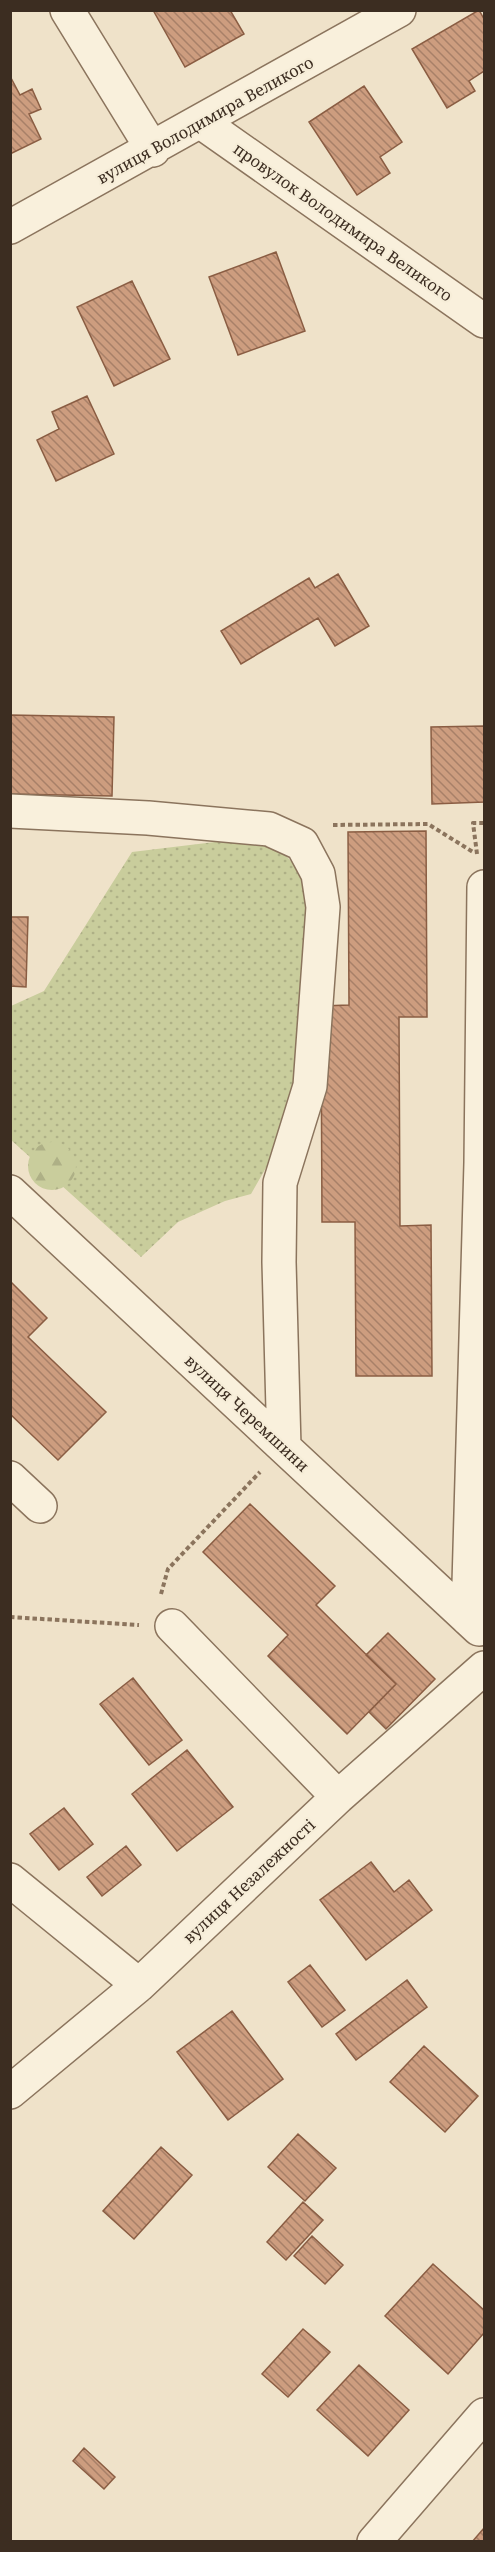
<svg xmlns="http://www.w3.org/2000/svg" width="495" height="2552" font-family="'Noto Serif',serif">
  <defs>
    <pattern id="grass-dots" width="8" height="8" patternUnits="userSpaceOnUse" patternTransform="scale(1.5)"><rect width="8" height="8" fill="#c9cd9c"/><path d="M2 2h.1M6 6h.1" fill="none" stroke="#aeb086" stroke-width="1.8" stroke-linecap="round"/></pattern>
    <pattern id="forest-firs" width="22" height="20" patternUnits="userSpaceOnUse" patternTransform="scale(1.5)"><rect width="22" height="20" fill="#c9cd9c"/><path d="M5 1l3.5 6h-7zM16 11l3.5 6h-7z" fill="#aeb086"/></pattern>
    <pattern id="building-back-hatch" width="6" height="6" patternUnits="userSpaceOnUse" patternTransform="scale(1.5)"><rect width="6" height="6" fill="#cd9d7f"/><path d="M-1 5l2 2M0 0l6 6M5-1l2 2" fill="none" stroke="#a88068"/></pattern>
  </defs>
  <rect width="100%" height="100%" fill="#efe2c9"/>
  <!-- grass -->
  <path fill="url(#grass-dots)" d="M223 841 274 844 300 870 311 939 301 1075 275 1152 251 1194 225 1201 178 1222 141 1257 11 1140V1006L44 991 132 852Z"/>
  <!-- forest -->
  <path fill="url(#forest-firs)" d="M28 1166a24 24 0 1 1 48 0a24 24 0 1 1-48 0Z"/>
  <!-- building -->
  <path fill="url(#building-back-hatch)" stroke="#8a5d43" stroke-width="1.5" d="M153 10H230L244 34 185 67Z
    M479 10 484 19V71L469 81 475 91 447 108 412 49Z
    M10 76 20 95 32 89 41 109 29 114 41 139 10 154Z
    M364 86 402 142 380 157 390 173 357 195 309 122Z
    M276 252 305 331 238 355 209 277Z
    M132 281 170 359 114 386 77 307Z
    M87 396 114 454 56 481 37 440 59 429 52 412Z
    M338 574 369 626 335 646 318 618 241 664 221 631 309 578 315 588Z
    M10 715 114 717 112 796 10 794Z
    M484 726V802L432 804 431 727Z
    M426 831 427 1017H399L400 1226 431 1225 432 1376H356L355 1222H322L321 1006 349 1005 348 832Z
    M10 917H28L26 987 10 986Z
    M10 1281 47 1318 28 1337 106 1412 58 1460 10 1414Z
    M250 1504 335 1586 316 1605 396 1684 347 1734 268 1656 288 1635 203 1552Z
    M388 1633 435 1679 386 1729 369 1712 396 1684 366 1655Z
    M133 1678 182 1740 149 1765 100 1704Z
    M187 1750 233 1807 177 1851 132 1794Z
    M64 1808 93 1844 59 1870 30 1834Z
    M126 1846 141 1865 102 1896 87 1877Z
    M371 1862 394 1892 409 1880 432 1910 366 1960 320 1900Z
    M310 1965 345 2010 322 2027 288 1982Z
    M407 1980 427 2007 356 2060 336 2034Z
    M232 2011 283 2079 228 2120 177 2052Z
    M424 2046 478 2096 445 2132 390 2082Z
    M298 2134 336 2168 305 2201 268 2167Z
    M161 2147 192 2175 134 2239 103 2211Z
    M303 2202 323 2220 286 2260 267 2242Z
    M312 2236 343 2265 325 2284 294 2256Z
    M433 2264 484 2310V2333L448 2374 385 2316Z
    M303 2329 330 2352 288 2397 262 2374Z
    M359 2365 409 2410 368 2456 317 2410Z
    M84 2448 115 2477 104 2489 73 2461Z
    M484 2528V2542H472Z"/>
  <g fill="none" stroke-linecap="round" stroke-linejoin="round">
    <defs>
      <path id="minor" d="M67 10 153 150
        M201 122 484 321
        M10 227 399 10
        M10 811 148 818 269 829 302 844 318 874 323 907 310 1086 280 1183 279 1262 284 1447
        M10 1192 479 1629
        M10 1478 40 1506
        M468 1619 481 1163 484 887
        M172 1626 338 1797
        M10 1880 139 1985
        M10 2092 139 1985 338 1797 484 1668
        M374 2542 484 2415"/>
    </defs>
    <!-- minor casing -->
    <use href="#minor" stroke="#8b745d" stroke-width="36"/>
    <!-- path -->
    <path stroke="#8b745d" stroke-width="4" stroke-dasharray="4.5 3" stroke-linecap="butt" d="M333 825 428 824 473 852
      M477 854 473 823H484
      M161 1594 168 1569 260 1472
      M10 1617 139 1625"/>
    <!-- minor -->
    <use href="#minor" stroke="#f9f0dc" stroke-width="33"/>
  </g>
  <g text-anchor="middle" dominant-baseline="central" stroke-width="4.5" stroke-linejoin="round" paint-order="stroke">
    <!-- street labels -->
    <g font-size="16" fill="#3c2d21" stroke="#f6edd8">
      <text transform="translate(205 120) rotate(-29)">вулиця Володимира Великого</text>
      <text transform="translate(343 222) rotate(35)">провулок Володимира Великого</text>
      <text transform="translate(247 1413) rotate(43)">вулиця Черемшини</text>
      <text transform="translate(249 1881) rotate(-43)">вулиця Незалежності</text>
    </g>
  </g>
  <!-- border -->
  <rect width="495" height="2552" fill="none" stroke="#3c2d21" stroke-width="24"/>
</svg>
